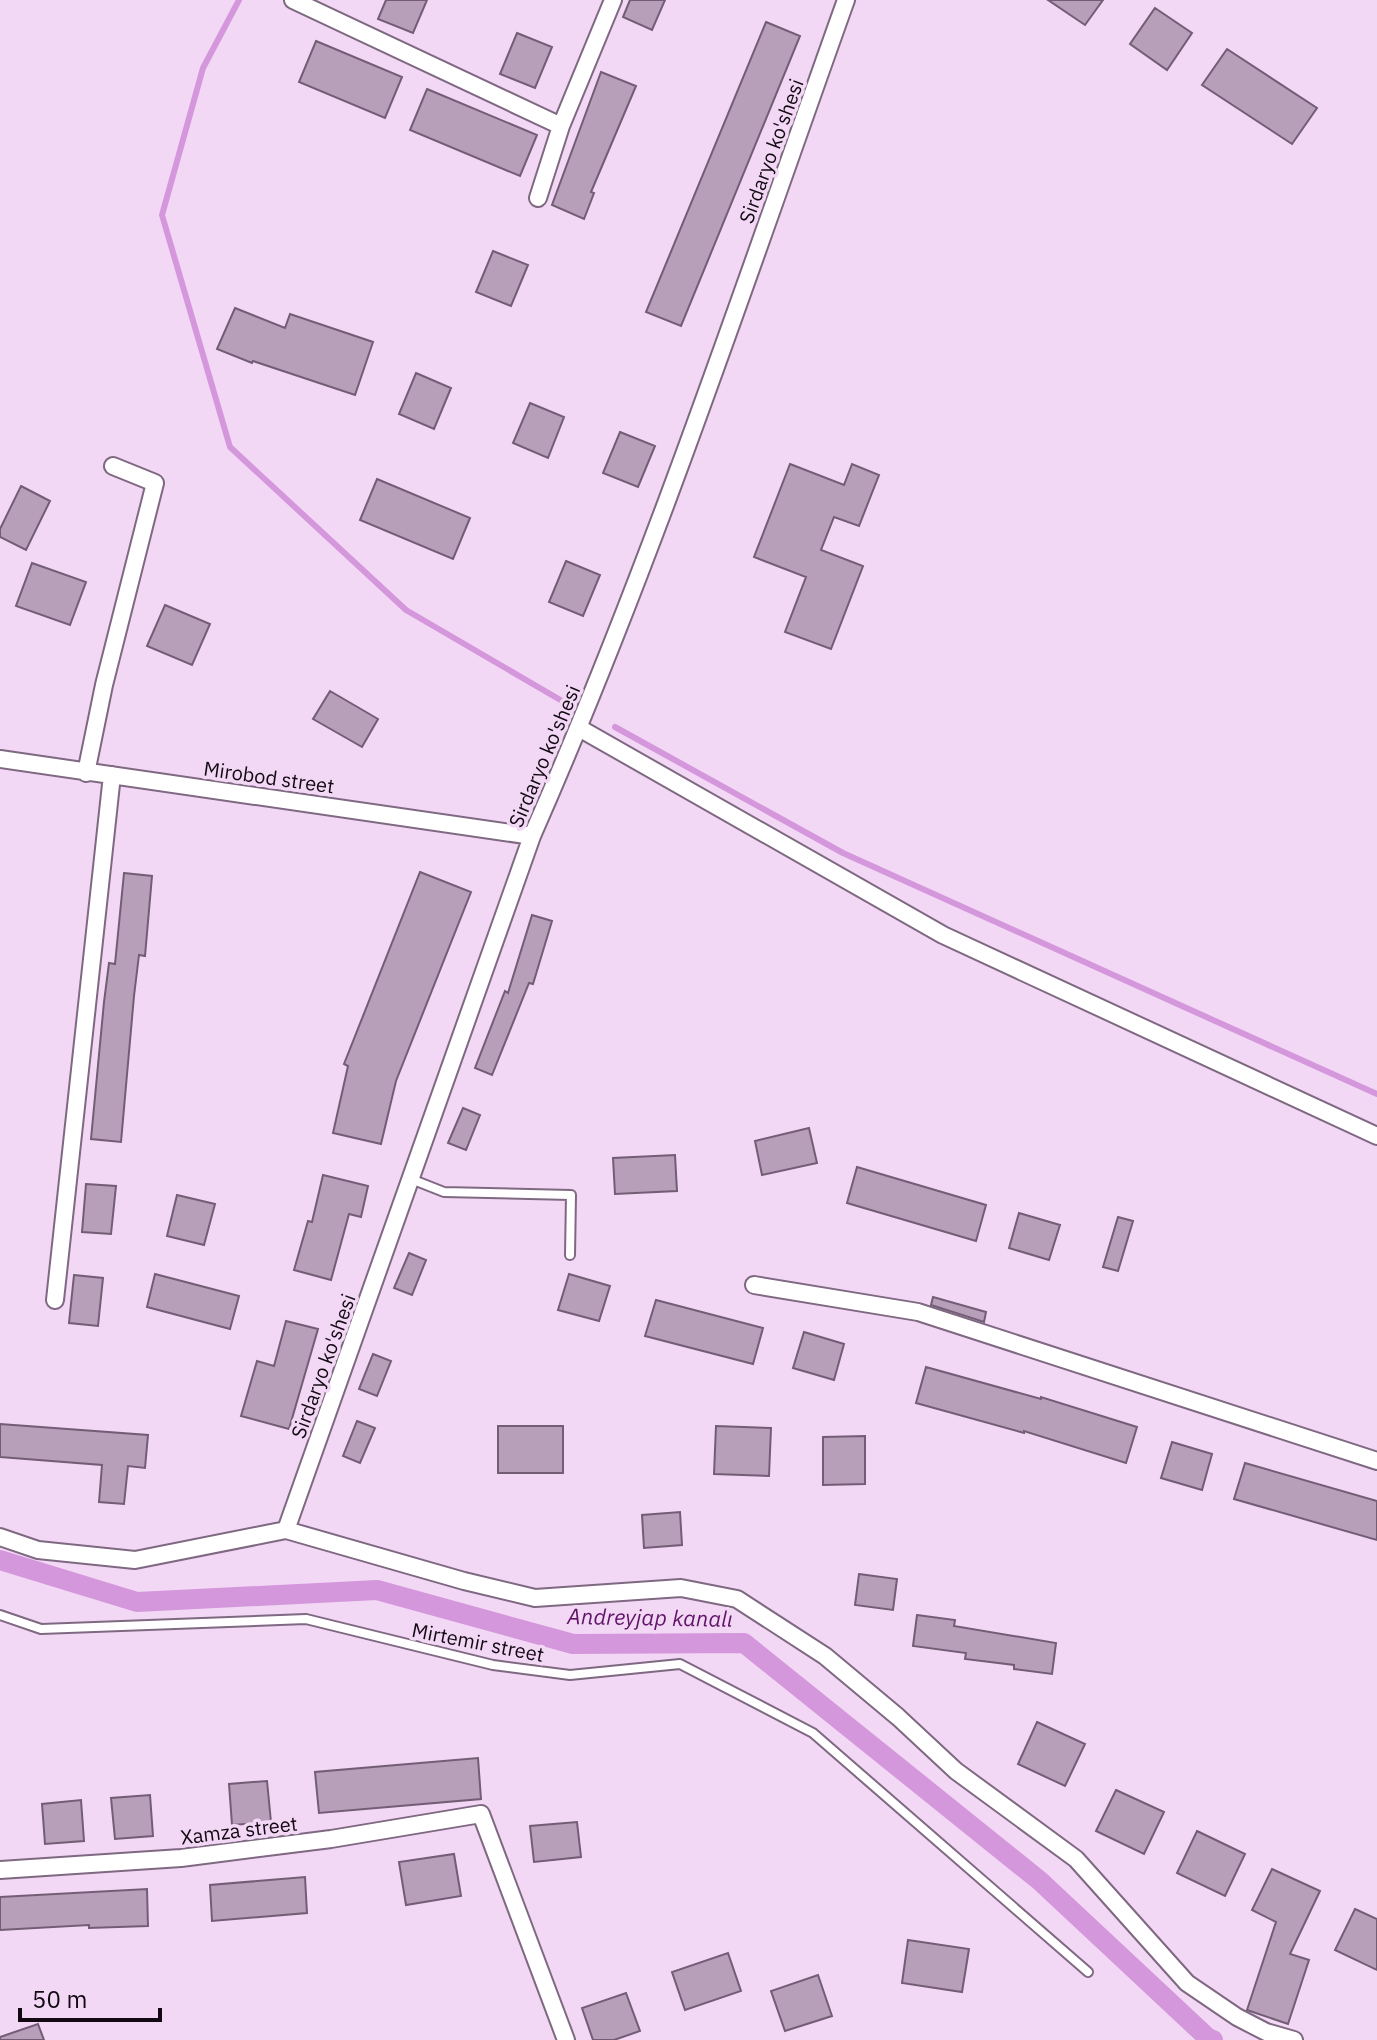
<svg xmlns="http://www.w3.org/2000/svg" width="1377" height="2040" font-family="'IBM Plex Sans',sans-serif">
  <rect width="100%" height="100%" fill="#f2d8f5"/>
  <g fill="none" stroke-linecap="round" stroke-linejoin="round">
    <!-- stream -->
    <path stroke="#d597dc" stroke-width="6" d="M239 0 203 68 162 215 230 447 406 610 569 705
      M615 727 843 853 1377 1094"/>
    <!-- canal -->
    <path stroke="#d597dc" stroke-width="20" d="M0 1560 137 1602 377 1590 573 1644 744 1643 1040 1881 1208 2038 1213 2040"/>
  </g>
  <!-- building -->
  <path fill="#b79eb9" stroke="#735d75" stroke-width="2" d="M386 0H427L413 33 378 19Z
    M630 0H665L652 30 623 17Z
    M1048 0H1103L1085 25Z
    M1155 8 1192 33 1167 70 1130 44Z
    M766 22 800 36 681 326 646 312Z
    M517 33 552 47 535 88 500 74Z
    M316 41 402 77 385 118 299 82Z
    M1227 49 1317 108 1292 144 1202 85Z
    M601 72 636 86 591 192 594 193 584 219 552 205Z
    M427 89 537 135 520 176 410 130Z
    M493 251 528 265 511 306 476 292Z
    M235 308 285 328 290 314 373 342 355 395 253 361 252 363 217 349Z
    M416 373 451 388 434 429 399 414Z
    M530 403 564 417 548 458 513 443Z
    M620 432 655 446 638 487 603 473Z
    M790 464 844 485 852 464 879 475 859 526 834 517 821 550 863 566 831 649 785 632 806 577 754 557Z
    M377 479 470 518 453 559 360 520Z
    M21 486 50 501 26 550 0 537V529Z
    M566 561 600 575 583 616 549 602Z
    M32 563 86 582 70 625 16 606Z
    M165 605 210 624 192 665 147 646Z
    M330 691 378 719 362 747 313 719Z
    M420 872 471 892 396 1081 381 1144 333 1133 348 1066 344 1064Z
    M124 873 152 876 145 956 139 955 134 996 121 1142 91 1139 104 1002 109 963 115 964Z
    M532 915 552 921 533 984 529 983 492 1075 475 1068 505 991 508 993Z
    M463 1108 480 1115 466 1150 448 1143Z
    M809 1128 817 1163 762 1175 755 1141Z
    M675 1155 677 1191 615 1194 613 1158Z
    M857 1167 986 1205 976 1241 847 1203Z
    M323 1175 368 1186 361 1217 349 1214 331 1280 294 1270 308 1221 312 1222Z
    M86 1184 116 1186 111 1234 82 1232Z
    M177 1195 215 1204 204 1245 167 1236Z
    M1019 1213 1060 1225 1049 1260 1009 1248Z
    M1118 1217 1133 1221 1118 1271 1103 1267Z
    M409 1253 426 1260 412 1295 394 1288Z
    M155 1274 239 1296 230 1329 147 1307Z
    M569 1274 610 1286 599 1321 558 1310Z
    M74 1275 103 1278 98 1326 69 1323Z
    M933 1297 986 1312 984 1322 931 1305Z
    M656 1300 763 1328 753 1364 645 1336Z
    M286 1321 318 1329 289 1429 241 1416 257 1361 274 1366Z
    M804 1332 844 1344 834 1380 793 1368Z
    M373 1354 391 1361 377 1396 359 1389Z
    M926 1367 1041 1399V1397L1137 1427 1126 1463 1024 1431V1433L916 1403Z
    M357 1421 375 1428 360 1463 343 1456Z
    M0 1424 148 1435 145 1468 128 1466 124 1504 99 1502 102 1465 0 1457Z
    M498 1426H563V1473H498Z
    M716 1426 771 1428 769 1476 714 1474Z
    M865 1436V1484L823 1485V1437Z
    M1172 1442 1212 1454 1202 1490 1161 1478Z
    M1245 1463 1377 1501V1540L1234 1499Z
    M680 1512 682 1545 644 1548 642 1515Z
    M859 1574 897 1579 893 1610 855 1605Z
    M917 1615 955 1620 954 1626 1056 1643 1052 1674 1014 1669V1665L965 1659 966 1653 913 1646Z
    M1037 1722 1085 1744 1065 1786 1018 1764Z
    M478 1758 481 1799 319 1813 315 1772Z
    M267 1781 271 1822 232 1825 229 1784Z
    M1116 1790 1164 1812 1144 1854 1096 1831Z
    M150 1795 153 1836 115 1839 111 1798Z
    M81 1800 84 1841 45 1844 42 1804Z
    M577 1822 581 1857 534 1862 530 1826Z
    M1197 1831 1245 1854 1225 1896 1177 1873Z
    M454 1854 461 1896 406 1905 399 1862Z
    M1272 1869 1320 1891 1290 1954 1309 1960 1288 2024 1247 2010 1276 1922 1252 1910Z
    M305 1877 307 1913 212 1921 210 1885Z
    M147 1889 148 1926 89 1928V1925L0 1930V1897Z
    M1355 1909 1377 1919V1970L1335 1950Z
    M908 1940 969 1949 962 1992 902 1983Z
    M728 1953 741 1991 685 2010 672 1972Z
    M818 1975 832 2016 785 2031 771 1991Z
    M626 1993 640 2031 614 2040H593L582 2008Z
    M38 2024 44 2040H0V2037Z"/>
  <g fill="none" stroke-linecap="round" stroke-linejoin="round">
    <defs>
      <path id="lane" d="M411 1179 444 1192 571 1195 570 1255
        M0 1615 41 1629 306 1619 493 1665 570 1675 680 1664 813 1733 1088 1972"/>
      <path id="street" d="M293 0 561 126
        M538 198 561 126 613 0
        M579 728 943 935 1377 1136
        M0 759 532 836
        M86 773 104 685 155 483 113 466
        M754 1285 918 1312 1377 1461
        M55 1300 112 775
        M286 1530 532 836C652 563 746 280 846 0
        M0 1537 38 1550 135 1560 286 1530 464 1581 535 1598 681 1588 737 1599 825 1656 898 1717 956 1771 1076 1859 1187 1983 1237 2017 1266 2032 1294 2040
        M0 1870 181 1858 331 1839 481 1814 566 2040"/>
    </defs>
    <!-- lane casing -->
    <use href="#lane" stroke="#7f6881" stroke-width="12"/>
    <!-- street casing -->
    <use href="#street" stroke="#7f6881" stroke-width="20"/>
    <!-- lane -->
    <use href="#lane" stroke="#fff" stroke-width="8"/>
    <!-- street -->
    <use href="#street" stroke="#fff" stroke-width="16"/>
  </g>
  <g text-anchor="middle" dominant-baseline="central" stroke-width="7" stroke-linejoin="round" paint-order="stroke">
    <!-- street labels -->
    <g font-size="20" fill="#120913" stroke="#f2d8f5">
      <text transform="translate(771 151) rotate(-70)">Sirdaryo ko'shesi</text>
      <text transform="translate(544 756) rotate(-67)">Sirdaryo ko'shesi</text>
      <text transform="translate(269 777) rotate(8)">Mirobod street</text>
      <text transform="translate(323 1366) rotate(-70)">Sirdaryo ko'shesi</text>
      <text transform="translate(478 1642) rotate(11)">Mirtemir street</text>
      <text transform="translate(239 1830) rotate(-7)">Xamza street</text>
    </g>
    <!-- water labels -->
    <g font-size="22" font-style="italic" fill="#601468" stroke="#f2d8f5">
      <text transform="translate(650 1617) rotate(1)">Andreyjap kanalı</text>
    </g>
  </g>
  <!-- scale -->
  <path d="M20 2008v12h140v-12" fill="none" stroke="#120913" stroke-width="4"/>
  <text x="32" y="2008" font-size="24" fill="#120913" stroke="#f2d8f5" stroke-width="6" paint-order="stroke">50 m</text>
</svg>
